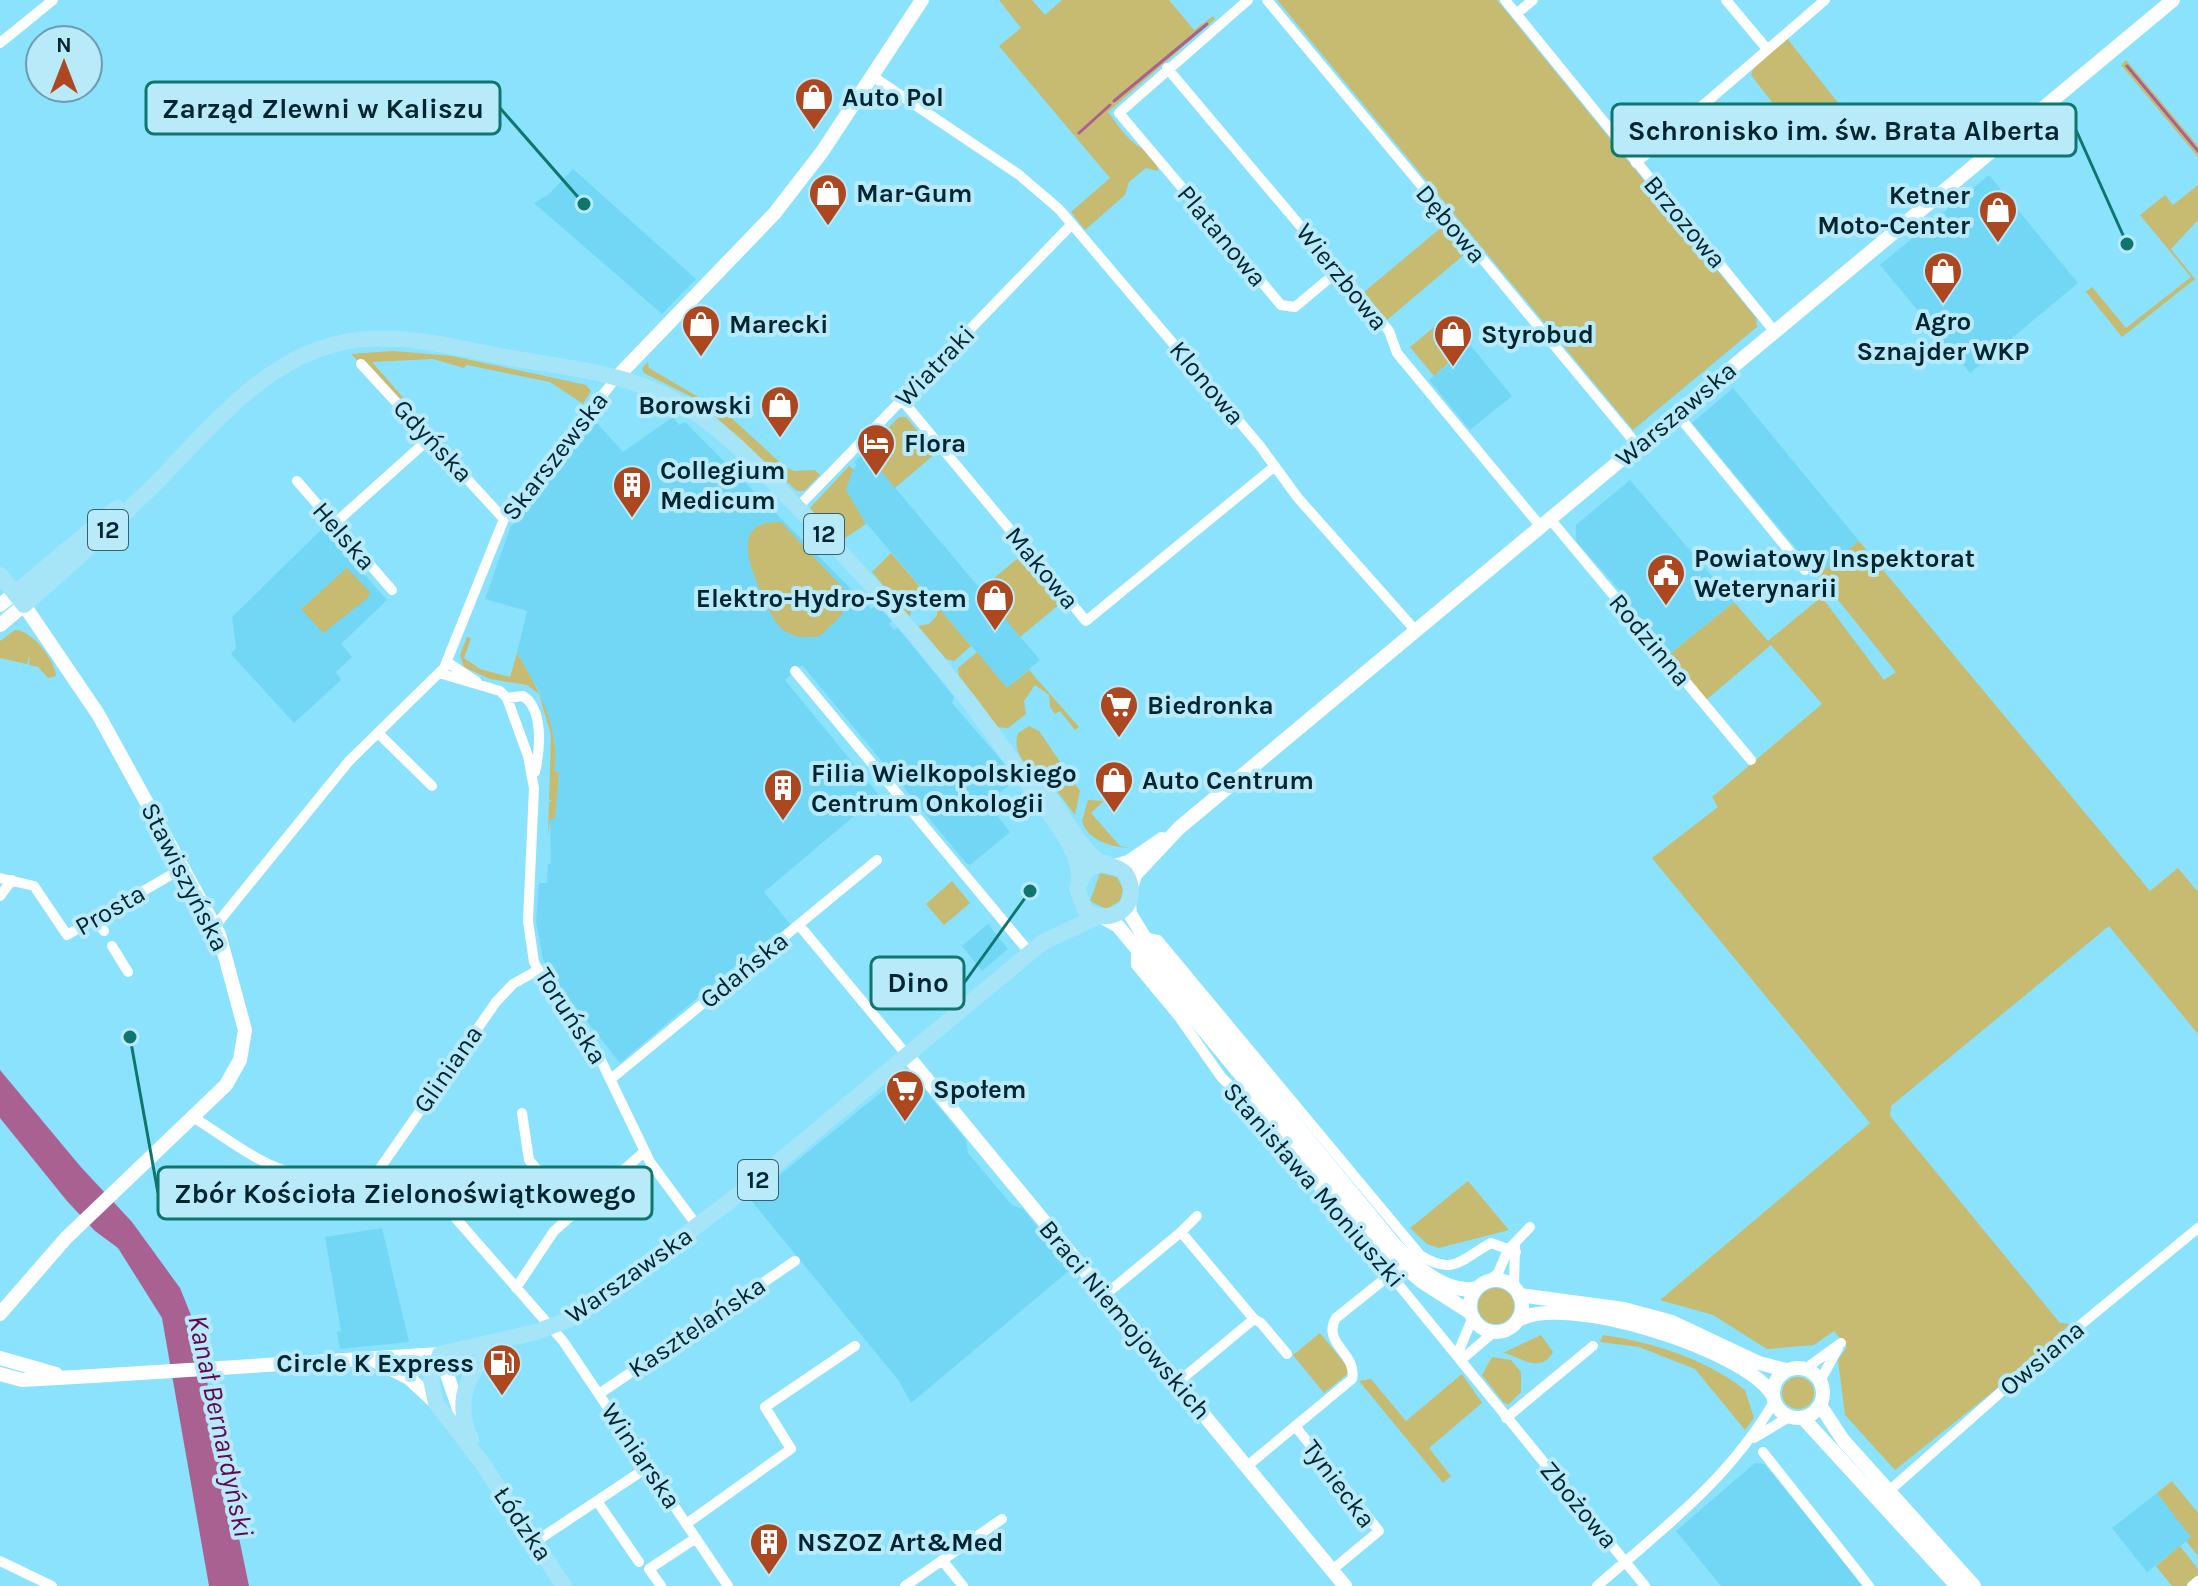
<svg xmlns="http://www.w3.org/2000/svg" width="2198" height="1586" font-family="Karla,sans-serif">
  <rect width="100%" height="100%" fill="#8ae2fd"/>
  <!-- built -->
  <path fill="#72d7f5" d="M573 169 696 279 662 314 534 203 548 195Z
    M1989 175 2078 283 1970 373 1880 265Z
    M1471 346 1512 396 1470 430 1429 380Z
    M1733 388 1859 541 1818 575 1692 423Z
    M673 417 679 425 685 422 871 609 877 605 892 621 889 624 894 630 898 628 954 697 952 703 1008 768 1015 781 987 802 1010 832 970 865 966 863 922 810 917 797 910 795 802 665 785 680 879 795 764 892 791 925 743 965 740 962 620 1063 555 981 543 959 536 921 539 883H547L548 864H551L550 819 555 818 559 772 554 771 555 743 539 691 517 653 527 611 485 599 510 528 596 422 623 452Z
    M865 452 1040 660 1007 688 856 511 846 490 850 472 857 465 854 462Z
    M1630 480 1734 602 1669 655 1628 605 1630 602 1576 541V525Z
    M323 528 387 600 341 644 352 657 336 672 341 680 294 723 231 654 236 648 232 617Z
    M988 924 1008 949 982 971 962 946Z
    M900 1077 915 1078 966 1140 968 1153 1012 1205 1023 1209 1071 1269 911 1403 899 1381 750 1199Z
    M382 1228 409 1342 340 1349 337 1332 341 1331 325 1237Z
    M1755 1463 1764 1464 1865 1586H1721L1676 1531Z
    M2157 1493 2192 1537 2147 1572 2112 1528Z"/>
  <!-- green -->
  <path fill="#c7ba71" d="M999 0H1032L1045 15 1062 0H1169L1194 30 1213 16 1215 19 1108 112C1115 121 1124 135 1134 143 1144 151 1158 154 1158 171L1146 168 1129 182 1125 195 1085 230 1071 212 1110 178 999 46 1021 28Z
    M1277 0H1497L1756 318 1757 327 1633 430Z
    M1786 37 1854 123 1815 158 1751 75 1755 65Z
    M2126 60 2198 146V157L2121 65Z
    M2198 185V220L2171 249 2195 279 2122 337 2086 292 2092 287 2126 328 2191 277 2140 215 2165 195 2173 205Z
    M1443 226 1466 253 1387 320 1364 292Z
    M1450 314 1473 341 1434 376 1410 347Z
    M393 351 452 356 586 385 591 391 583 404 550 382 467 365 464 368 433 359 372 362 428 426 426 428 351 354Z
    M648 362 649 368 727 414 785 467 794 471 815 470 820 475 804 491H797L696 399 644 373 642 368Z
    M899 417H906L936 453 895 488 865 452Z
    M849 466 853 469 846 490 866 524 841 541 818 520 810 508Z
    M781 522 844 589 842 615 820 636C807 638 794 638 783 630 772 621 767 604 761 592 749 564 731 520 781 522Z
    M1859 541 2150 891 2178 868 2198 892V1034L2109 926 1891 1106 1890 1116 2060 1323 2070 1324 2025 1366 1895 1470 1845 1415 1838 1360 1847 1347 1834 1331 1814 1345 1767 1349 1713 1315 1660 1300 1870 1123 1652 858 1718 807 1712 797 1822 704 1771 645 1706 700 1669 655 1734 602 1768 641 1819 599 1807 584H1812L1884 680 1896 672 1818 575Z
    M891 553 933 602 913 600 910 617 872 572Z
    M1022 555 1061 603 1020 637 981 589Z
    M347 568 370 592 368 598 323 633 301 609Z
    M937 606 971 646 954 661 946 659 918 626 929 624 937 615Z
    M15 630C32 630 55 660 56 676L48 678 38 667 29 665 30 655 27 664 0 658V641Z
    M467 637 471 638 464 658 480 669 510 677 517 653C538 688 561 730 554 771L559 772 555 819H550L548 837 549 802 552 800H549L551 735 539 694 527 685 490 679 464 667 460 655Z
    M977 652 1007 688 1029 670 1079 727 1075 730 1060 711 1055 714 1050 707 1049 695 1035 685 1024 701 1026 714 1008 728 997 727 959 676 958 668Z
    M1029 726 1039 731 1080 791 1075 815 1054 787 1051 789C1035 774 1010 757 1018 733Z
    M1088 800 1104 801 1091 813 1120 846 1129 848C1111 847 1086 839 1082 821Z
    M1100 873 1117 877 1123 889 1120 901 1106 909 1090 901Z
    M952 881 970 903 944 925 926 904Z
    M1468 1181 1509 1230 1439 1248 1427 1244 1410 1228Z
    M1478 1306a18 18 0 1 1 36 0a18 18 0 1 1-36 0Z
    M1320 1333 1351 1371 1324 1393 1293 1355Z
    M1541 1335 1553 1352C1539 1376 1519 1355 1503 1353Z
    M1603 1335C1652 1342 1706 1359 1745 1390L1754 1418 1745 1430 1695 1369 1639 1347 1600 1342Z
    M1492 1357 1511 1360 1521 1372V1392L1509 1404 1504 1403 1482 1375Z
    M1462 1374 1482 1403 1429 1448 1451 1476 1443 1483 1359 1381 1371 1379 1406 1421Z
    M1782 1393a16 16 0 1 1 32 0a16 16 0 1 1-32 0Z
    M2172 1481 2198 1513V1556L2186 1541 2191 1537 2157 1493Z
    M2180 1546 2198 1569 2197 1578 2188 1586H2172L2156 1566Z"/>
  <!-- water -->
  <path fill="#a96192" d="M0 1070 80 1166 132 1222 180 1288 205 1350 208 1389 249 1586H209L162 1318 118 1248 95 1231 67 1201 0 1118Z"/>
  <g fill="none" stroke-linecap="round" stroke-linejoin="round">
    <!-- stream -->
    <path stroke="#a96192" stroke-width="3" d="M2127 66 2198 151
      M1114 101 1207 24
      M1079 133 1110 105"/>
    <!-- street -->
    <path stroke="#fff" stroke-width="10" d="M1248 0 1119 113 1281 305 1295 307 1338 271
      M1267 0 1638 446
      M1505 0 1775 332
      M1726 0 1767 49
      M1516 14 1533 0
      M0 43 53 0
      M1167 68 1389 331 1397 353 1541 527
      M872 76 1018 174 1059 209 1260 446 1298 498 1416 631
      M1636 163 1825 0
      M361 364 504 519
      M902 400 1086 621 1275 466
      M1677 414 1805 570
      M297 481 392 590
      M798 507 1072 224
      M1550 519 1751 760
      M333 525 430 438
      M447 662 477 682
      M795 671 1030 953
      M439 673 500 691 507 698 528 756 534 788 528 921 534 962 548 988 597 1052 650 1162 698 1227
      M507 698 523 696C544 709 540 751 535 772
      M378 733 432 786
      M0 878 34 886 67 935 183 868
      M0 896 12 880
      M96 919 104 931
      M799 925 906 1054
      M215 926 349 761 444 668 504 519 617 377
      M1144 937 1158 940 1420 1255C1454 1277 1463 1258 1491 1243L1516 1252
      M112 946 128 972
      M1136 947V965L1179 1017 1222 1078 1255 1109 1645 1586
      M611 1079 877 860
      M522 1113 529 1160 573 1213
      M193 1117C225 1137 259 1165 296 1174 348 1186 399 1173 445 1206L563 1341 728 1586
      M371 1181 496 1002 513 984 538 970
      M1181 1232 1197 1216
      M1489 1281 1498 1273 1508 1250 1530 1227
      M516 1288 554 1231 644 1152
      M1514 1288 1515 1245
      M1105 1295 1181 1232 1254 1319 1177 1383
      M1254 1319 1261 1323 1287 1354
      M1457 1355 1473 1317
      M1461 1360 1494 1332
      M1805 1369 1841 1343
      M1820 1381 1838 1348
      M599 1394 795 1261
      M1506 1418 1593 1346
      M1295 1426 1379 1531 1332 1570
      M1754 1438 1789 1417
      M1763 1452 1869 1586
      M1246 1467 1352 1379C1358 1354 1321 1343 1336 1318L1391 1274
      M1889 1491 2027 1369 2198 1228
      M597 1501 639 1562
      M686 1524 791 1449 765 1407 855 1346
      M535 1542 648 1467
      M942 1560 963 1586
      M0 1561 52 1586
      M661 1586 649 1569 696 1538
      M905 1586 1002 1519
      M1597 1586C1665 1527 1728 1480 1774 1402
      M2192 1586 2198 1581"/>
    <!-- secondary -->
    <path stroke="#fff" stroke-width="14" d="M617 377 774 214 822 152 922 0
      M0 605 15 593
      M0 625 24 605 98 714 219 934 245 1030 240 1060 226 1085 66 1238 0 1314
      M1115 866 1128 862 1162 839
      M1131 888 1135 875 1179 828 2173 0
      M1129 902 1130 914 1151 948 1394 1244C1412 1264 1448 1296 1477 1288
      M1102 917 1118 926 1386 1251 1421 1281 1471 1313
      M906 1054 1345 1586
      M1470 1306a26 26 0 1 1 52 0a26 26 0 1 1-52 0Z
      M1519 1295 1624 1309 1672 1322 1759 1363 1786 1370
      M1517 1321C1561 1291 1748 1350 1773 1396
      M0 1358 56 1374
      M375 1361 409 1378 436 1403
      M1773 1393a25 25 0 1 1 50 0a25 25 0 1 1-50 0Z
      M0 1374 22 1380 93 1376 440 1354 461 1415
      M1820 1405 1843 1440 1974 1586
      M1803 1418 1957 1586"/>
    <!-- primary -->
    <path stroke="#a6e5f7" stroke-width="16" d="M0 575 24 605C69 567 111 527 153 486 205 434 258 365 332 345 391 328 453 348 511 358 566 367 623 373 673 399 724 427 764 473 804 514 891 603 966 690 1035 794 1051 817 1080 849 1079 879
      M15 593 117 508
      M1039 785C1060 807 1074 841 1097 860 1109 869 1126 864 1130 884 1137 912 1105 925 1085 910L1077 888 1088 868 1106 863
      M471 1440C453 1399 468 1372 498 1342
      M564 1586 482 1463 436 1403 431 1379 440 1354 536 1332 570 1319 593 1304 747 1188 1043 942 1097 917"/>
  </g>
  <!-- icons -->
  <defs>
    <symbol id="shop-pin" viewBox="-11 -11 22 30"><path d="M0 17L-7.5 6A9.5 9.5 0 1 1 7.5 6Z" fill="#ad471f" stroke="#b8eafa"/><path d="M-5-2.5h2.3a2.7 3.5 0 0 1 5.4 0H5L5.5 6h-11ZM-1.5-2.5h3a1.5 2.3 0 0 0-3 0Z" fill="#fff"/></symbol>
    <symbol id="hotel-pin" viewBox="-11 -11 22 30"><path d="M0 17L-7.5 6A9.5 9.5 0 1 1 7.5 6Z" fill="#ad471f" stroke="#b8eafa"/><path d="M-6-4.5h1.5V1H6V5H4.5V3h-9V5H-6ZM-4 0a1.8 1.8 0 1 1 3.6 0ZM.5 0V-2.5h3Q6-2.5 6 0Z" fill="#fff"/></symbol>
    <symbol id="building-pin" viewBox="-11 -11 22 30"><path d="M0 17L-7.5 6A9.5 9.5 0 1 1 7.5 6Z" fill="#ad471f" stroke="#b8eafa"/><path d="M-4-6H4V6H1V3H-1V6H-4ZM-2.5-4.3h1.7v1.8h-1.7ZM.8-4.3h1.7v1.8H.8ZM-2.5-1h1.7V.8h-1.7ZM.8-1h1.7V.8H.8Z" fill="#fff"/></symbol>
    <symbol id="civic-pin" viewBox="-11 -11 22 30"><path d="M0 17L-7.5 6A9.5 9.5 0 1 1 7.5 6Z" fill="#ad471f" stroke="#b8eafa"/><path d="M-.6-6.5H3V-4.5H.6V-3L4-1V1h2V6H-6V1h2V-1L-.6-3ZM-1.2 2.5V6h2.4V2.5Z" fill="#fff"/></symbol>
    <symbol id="supermarket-pin" viewBox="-11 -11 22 30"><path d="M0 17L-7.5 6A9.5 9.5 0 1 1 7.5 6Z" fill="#ad471f" stroke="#b8eafa"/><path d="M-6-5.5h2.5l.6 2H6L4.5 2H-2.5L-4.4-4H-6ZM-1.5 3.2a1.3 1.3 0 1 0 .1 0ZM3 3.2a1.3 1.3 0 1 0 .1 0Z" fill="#fff"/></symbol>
    <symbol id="fuel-pin" viewBox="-11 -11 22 30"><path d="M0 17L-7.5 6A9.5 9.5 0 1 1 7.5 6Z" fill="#ad471f" stroke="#b8eafa"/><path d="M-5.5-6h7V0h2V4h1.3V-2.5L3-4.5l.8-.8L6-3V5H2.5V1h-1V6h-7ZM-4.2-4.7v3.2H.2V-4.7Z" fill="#fff"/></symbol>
  </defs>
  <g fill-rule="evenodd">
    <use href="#shop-pin" x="792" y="75" width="44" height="60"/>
    <use href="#shop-pin" x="806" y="171" width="44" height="60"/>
    <use href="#shop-pin" x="1976" y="188" width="44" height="60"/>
    <use href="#shop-pin" x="1921" y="249" width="44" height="60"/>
    <use href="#shop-pin" x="679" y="302" width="44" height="60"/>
    <use href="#shop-pin" x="1431" y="312" width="44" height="60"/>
    <use href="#shop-pin" x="758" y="383" width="44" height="60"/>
    <use href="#hotel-pin" x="854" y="421" width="44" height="60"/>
    <use href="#building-pin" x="610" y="463" width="44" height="60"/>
    <use href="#civic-pin" x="1644" y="551" width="44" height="60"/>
    <use href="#shop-pin" x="973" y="576" width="44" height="60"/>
    <use href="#supermarket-pin" x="1097" y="683" width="44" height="60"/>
    <use href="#shop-pin" x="1092" y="758" width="44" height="60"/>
    <use href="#building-pin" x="761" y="766" width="44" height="60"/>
    <use href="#supermarket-pin" x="883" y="1067" width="44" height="60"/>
    <use href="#fuel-pin" x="480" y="1341" width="44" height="60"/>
    <use href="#building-pin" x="747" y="1520" width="44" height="60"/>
  </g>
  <g text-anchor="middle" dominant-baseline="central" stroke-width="8" stroke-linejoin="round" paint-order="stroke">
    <!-- shield labels -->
    <g fill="#b8eafa" stroke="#37606c" stroke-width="2">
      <rect x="88" y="510" width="40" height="40" rx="6"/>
      <rect x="804" y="514" width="40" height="40" rx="6"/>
      <rect x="738" y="1160" width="40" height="40" rx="6"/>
    </g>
    <g font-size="24" font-weight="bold" fill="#00252f">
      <text x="108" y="530">12</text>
      <text x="824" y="534">12</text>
      <text x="758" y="1180">12</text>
    </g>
    <!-- poi labels -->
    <g font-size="26" font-weight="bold" fill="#00252f" stroke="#b8eafa" text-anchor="start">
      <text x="842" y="97">Auto Pol</text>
      <text x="856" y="193">Mar-Gum</text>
      <text x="1970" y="195" text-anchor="end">Ketner<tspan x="1970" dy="30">Moto-Center</tspan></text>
      <text x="1943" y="321" text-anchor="middle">Agro<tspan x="1943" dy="30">Sznajder WKP</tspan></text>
      <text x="729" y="324">Marecki</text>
      <text x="1481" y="334">Styrobud</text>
      <text x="752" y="405" text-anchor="end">Borowski</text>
      <text x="904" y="443">Flora</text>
      <text x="660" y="470">Collegium<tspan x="660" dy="30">Medicum</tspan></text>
      <text x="1694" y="558">Powiatowy Inspektorat<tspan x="1694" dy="30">Weterynarii</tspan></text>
      <text x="967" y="598" text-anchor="end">Elektro-Hydro-System</text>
      <text x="1147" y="705">Biedronka</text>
      <text x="811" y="773">Filia Wielkopolskiego<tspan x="811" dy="30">Centrum Onkologii</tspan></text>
      <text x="1142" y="780">Auto Centrum</text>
      <text x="933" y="1089">Społem</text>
      <text x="474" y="1363" text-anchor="end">Circle K Express</text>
      <text x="797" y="1542">NSZOZ Art&amp;Med</text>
    </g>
    <!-- street labels -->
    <g font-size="26" fill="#00252f" stroke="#b8eafa">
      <text transform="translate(1685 222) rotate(50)">Brzozowa</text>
      <text transform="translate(1451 224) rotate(50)">Dębowa</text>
      <text transform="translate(1222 236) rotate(50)">Platanowa</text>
      <text transform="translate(1342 277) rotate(51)">Wierzbowa</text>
      <text transform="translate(935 366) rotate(-46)">Wiatraki</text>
      <text transform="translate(1207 383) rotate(50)">Klonowa</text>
      <text transform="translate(1676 414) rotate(-40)">Warszawska</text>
      <text transform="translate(433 441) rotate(47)">Gdyńska</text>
      <text transform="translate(555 456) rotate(-52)">Skarszewska</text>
      <text transform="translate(344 536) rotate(49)">Helska</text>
      <text transform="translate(1042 568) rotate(50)">Makowa</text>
      <text transform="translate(1650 640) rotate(50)">Rodzinna</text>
      <text transform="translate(185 877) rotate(63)">Stawiszyńska</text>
      <text transform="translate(110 910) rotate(-30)">Prosta</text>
      <text transform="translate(744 970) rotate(-39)">Gdańska</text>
      <text transform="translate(571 1016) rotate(57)">Toruńska</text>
      <text transform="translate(448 1069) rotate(-55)">Gliniana</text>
      <text transform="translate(1314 1185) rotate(49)">Stanisława Moniuszki</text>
      <text transform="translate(629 1275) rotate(-35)">Warszawska</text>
      <text transform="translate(1125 1320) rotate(50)">Braci Niemojowskich</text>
      <text transform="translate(697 1327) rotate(-34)">Kasztelańska</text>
      <text transform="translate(2042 1358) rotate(-40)">Owsiana</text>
      <text transform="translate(641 1456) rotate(56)">Winiarska</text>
      <text transform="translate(1339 1484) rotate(53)">Tyniecka</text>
      <text transform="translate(1579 1505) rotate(50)">Zbożowa</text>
      <text transform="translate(523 1524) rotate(56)">Łódzka</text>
    </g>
    <!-- water labels -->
    <g font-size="28" font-style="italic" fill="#64074f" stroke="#b8eafa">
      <text transform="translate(221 1426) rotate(78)">Kanał Bernardyński</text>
    </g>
  </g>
  <!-- callouts -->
  <path fill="none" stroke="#0f766e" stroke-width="3" d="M584 204L500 108M2127 244L2076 130M1030 891L964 983M130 1037L158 1193"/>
  <g fill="#0f766e" stroke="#b8eafa" stroke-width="3">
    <circle cx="584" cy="204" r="8"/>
    <circle cx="2127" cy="244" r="8"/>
    <circle cx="1030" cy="891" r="8"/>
    <circle cx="130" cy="1037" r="8"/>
  </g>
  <g fill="#b8eafa" stroke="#0f766e" stroke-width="3">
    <rect x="146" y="82" width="354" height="52" rx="8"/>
    <rect x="1612" y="104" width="464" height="52" rx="8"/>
    <rect x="871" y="957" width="93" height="52" rx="8"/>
    <rect x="158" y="1167" width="494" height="52" rx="8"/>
  </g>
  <g font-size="28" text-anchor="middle" font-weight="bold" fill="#00252f">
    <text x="323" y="118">Zarząd Zlewni w Kaliszu</text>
    <text x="1844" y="140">Schronisko im. św. Brata Alberta</text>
    <text x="918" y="992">Dino</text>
    <text x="405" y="1203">Zbór Kościoła Zielonoświątkowego</text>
  </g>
  <!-- north arrow -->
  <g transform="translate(64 64)"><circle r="38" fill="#b8eafa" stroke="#6e9ba9" stroke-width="2"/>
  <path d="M0-6L14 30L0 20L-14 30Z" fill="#ad471f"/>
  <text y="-12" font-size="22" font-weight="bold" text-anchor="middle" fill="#00252f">N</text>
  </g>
</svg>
